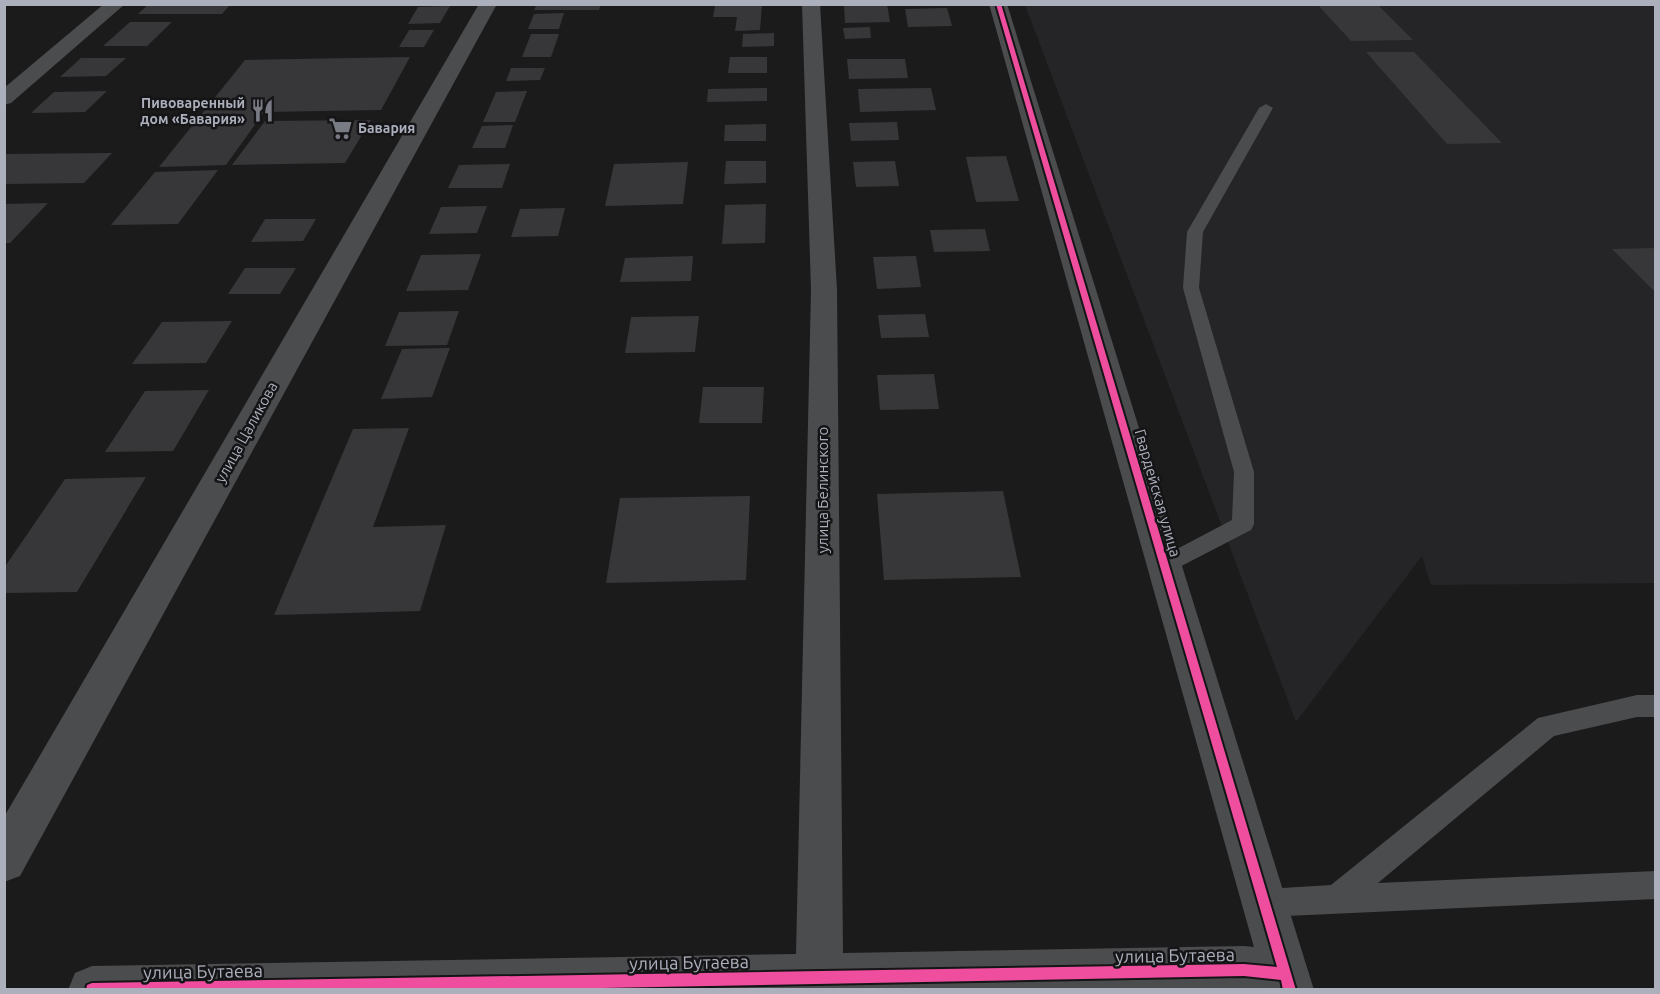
<svg xmlns="http://www.w3.org/2000/svg" width="1660" height="994" font-family="Ubuntu,sans-serif">
  <rect width="100%" height="100%" fill="#1b1b1b"/>
  <!-- built -->
  <path fill="#252527" d="M1025 5H1655V583L1431 585 1422 556 1296 722Z"/>
  <!-- building -->
  <path fill="#373739" d="M149 4H231L222 14H138Z
    M537 4H601L599 10H534Z
    M844 4H887L890 22 845 23Z
    M1317 4H1377L1413 40 1351 41Z
    M762 5 760 30 735 31 737 17H713L715 6Z
    M450 6 440 23 408 24 418 7Z
    M947 8 952 26 908 27 905 9Z
    M564 13 559 29H528L534 14Z
    M130 22H172L147 46H103Z
    M870 27 871 38 845 39 843 28Z
    M409 30H434L424 47H399Z
    M774 33V46L742 47 743 34Z
    M531 34H559L551 57H522Z
    M1366 52H1414L1502 143 1447 144Z
    M410 57 381 110 264 112 226 165 159 167 245 60Z
    M730 57H767V73H728Z
    M81 58H126L106 76 60 77Z
    M847 59H905L908 78 849 79Z
    M511 68H545L540 80 506 81Z
    M767 88V101L707 102 708 89Z
    M931 88 936 110 860 112 858 89Z
    M107 91 85 112 31 113 54 92Z
    M527 91 515 122H483L496 92Z
    M371 120 345 163 232 165 265 121Z
    M897 122 899 140 851 141 849 123Z
    M766 124V141H724L725 125Z
    M513 125 505 148H472L482 126Z
    M112 153 84 183 4 184V154Z
    M1006 156 1019 201 976 202 966 157Z
    M726 161H766V183L724 184Z
    M895 161 899 186 856 187 853 162Z
    M688 162 683 204 605 206 614 164Z
    M510 164 502 188H448L459 165Z
    M218 170 178 224 111 225 155 172Z
    M48 203 10 243H4V204Z
    M766 204 765 243 722 244 725 205Z
    M487 206 477 233 429 234 441 207Z
    M565 208 558 236 511 237 520 209Z
    M265 219H316L303 241 251 242Z
    M985 229 990 251 934 252 930 230Z
    M1656 248V293L1612 249Z
    M481 254 468 290 406 291 421 255Z
    M693 256 691 281 620 282 625 258Z
    M916 256 921 287 877 289 873 257Z
    M245 268H296L280 294H228Z
    M459 311 447 345 385 346 399 312Z
    M925 314 929 337 881 338 878 315Z
    M699 316 695 352 625 353 631 317Z
    M232 321 206 363 132 364 162 322Z
    M450 348 432 397 381 399 402 349Z
    M934 374 939 409 880 410 877 375Z
    M703 387H764L762 423H699Z
    M209 390 173 451 105 452 145 391Z
    M409 428 373 527 446 525 420 611 274 615 353 429Z
    M146 477 77 592 4 593V568L65 479Z
    M1003 491 1021 577 884 580 877 494Z
    M750 496 746 580 606 583 620 498Z"/>
  <g fill="none" stroke-linecap="round" stroke-linejoin="round">
    <!-- service -->
    <path fill="#4b4c4e" fill-rule="evenodd" d="M1266 104 1273 108 1203 232 1199 288 1254 472V524L1251 530 1164 575 1156 572 1153 566 1156 560 1232 520 1234 472 1183 288 1187 232 1259 108Z
      M1637 695H1656V717H1637L1554 736 1378 883 1656 871V899L1264 917 1254 913 1250 903 1254 893 1264 889 1331 885 1538 718Z"/>
    <!-- minor -->
    <path fill="#4b4c4e" fill-rule="evenodd" d="M104 4H125L11 103 4 105V88Z
      M479 4H497L20 876 4 882V817Z
      M802 4H820L837 290 843 953 1244 946 1285 950 1302 957 1309 974 1302 990H68L75 973 92 966 796 954 811 290Z"/>
    <!-- tertiary -->
    <path fill="#4b4c4e" fill-rule="evenodd" d="M989 4H1007L1314 990H1266Z"/>
    <defs>
      <path id="cycleway" d="M996 4H1001L1296 990H1283L1281 980 1244 976 496 990H86L87 985 92 983 1244 964 1277 967Z"/>
    </defs>
    <!-- cycleway casing -->
    <use href="#cycleway" stroke="#151517" stroke-width="4"/>
    <!-- cycleway -->
    <use href="#cycleway" fill="#ef4d9e" fill-rule="evenodd"/>
  </g>
  <!-- icons -->
  <defs>
    <symbol id="restaurant-bare" viewBox="-9 -9 18 18"><path d="M-5-6h1v4h1v-4h1v4h1v-4h1v5L-1.5 .5V6h-2V.5L-5-1ZM5-6V6H3V1.5H1.5Q1.5-4 5-6Z" fill="#797b84" stroke="#151517" stroke-width="2.5" paint-order="stroke"/></symbol>
    <symbol id="supermarket-bare" viewBox="-9 -9 18 18"><path d="M-6-5.5h2.5l.6 2H6L4.5 2H-2.5L-4.4-4H-6ZM-1.5 3.2a1.3 1.3 0 1 0 .1 0ZM3 3.2a1.3 1.3 0 1 0 .1 0Z" fill="#797b84" stroke="#151517" stroke-width="2.5" paint-order="stroke"/></symbol>
  </defs>
  <g fill-rule="evenodd">
    <use href="#restaurant-bare" x="246" y="94" width="33" height="33"/>
    <use href="#supermarket-bare" x="324" y="112" width="33" height="33"/>
  </g>
  <g text-anchor="middle" dominant-baseline="central" stroke-width="5" stroke-linejoin="round" paint-order="stroke">
    <!-- far-poi labels -->
    <g font-size="14" font-weight="bold" fill="#acafbc" stroke="#151517" text-anchor="end">
      <text x="245" y="103">Пивоваренный<tspan x="245" dy="16">дом «Бавария»</tspan></text>
      <text x="358" y="128" text-anchor="start">Бавария</text>
    </g>
    <!-- street labels -->
    <g font-size="15" fill="#acafbc" stroke="#151517">
      <text transform="translate(246 432) rotate(-61)">улица Цаликова</text>
      <text transform="translate(822 490) rotate(-90)">улица Белинского</text>
      <text transform="translate(1158 493) rotate(74)">Гвардейская улица</text>
    </g>
    <!-- near-street labels -->
    <g font-size="18" fill="#acafbc" stroke="#151517">
      <text transform="translate(1175 955) rotate(-1)">улица Бутаева</text>
      <text transform="translate(689 962) rotate(-1)">улица Бутаева</text>
      <text transform="translate(203 971) rotate(-1)">улица Бутаева</text>
    </g>
  </g>
  <!-- border -->
  <rect width="1660" height="994" fill="none" stroke="#acafbc" stroke-width="12"/>
</svg>
